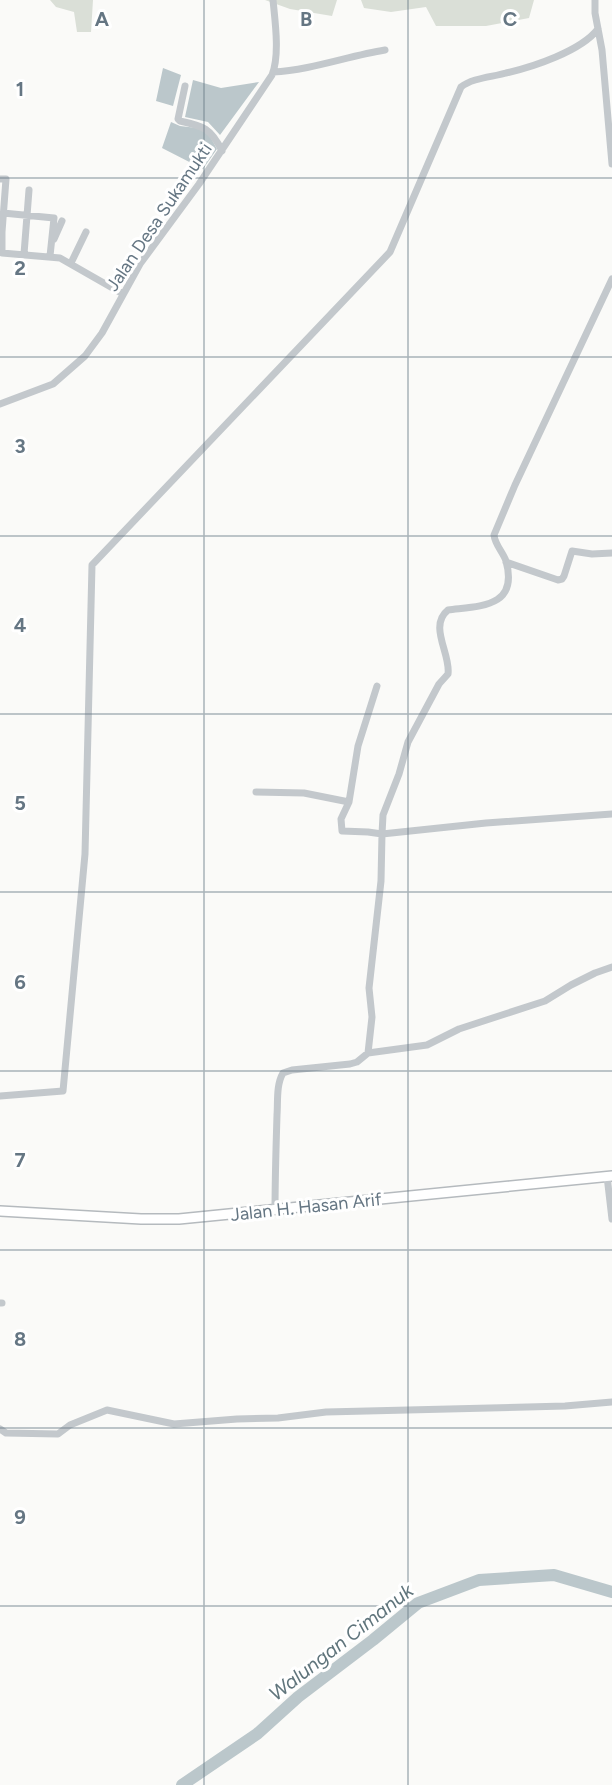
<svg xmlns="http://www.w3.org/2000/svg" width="612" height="1785" font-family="Figtree,sans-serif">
  <rect width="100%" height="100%" fill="#fafaf8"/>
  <!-- green -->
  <path fill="#dadfd7" d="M50 0H93L91 32H77L74 12 56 7Z
    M265 0H337L332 16 290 9Z
    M361 0H534L529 18 486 26H436L426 7 391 12 364 8Z"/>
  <!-- water -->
  <path fill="#bbc7cb" d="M163 68 181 75 173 106 156 101Z
    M193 80 221 88 259 82 220 135 208 122 185 117Z
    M171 122 180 126 206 129 217 149 203 169 162 148Z"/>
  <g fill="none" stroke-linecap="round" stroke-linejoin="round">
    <!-- river -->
    <path stroke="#bbc7cb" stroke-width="12" d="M182 1785 257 1734 298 1697 373 1640 418 1603 479 1580 554 1575 612 1592"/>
    <defs>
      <path id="major" d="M0 1211 141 1219H179L612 1176"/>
    </defs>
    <!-- major casing -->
    <use href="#major" stroke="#b5babe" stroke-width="12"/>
    <!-- minor -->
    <path stroke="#c3c8cc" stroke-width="7" d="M595 0V13L602 50 612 164
      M273 72C311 70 348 56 385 50
      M185 86 178 119 180 121C203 126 211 128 222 151
      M0 179H6L2 232
      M3 213 54 218 50 256
      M0 232H2V253L60 258 123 294
      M54 239 62 221
      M24 254 29 190
      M71 263 86 232
      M0 404 53 384 85 356 102 333 140 264 199 184 272 75C280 55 275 21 273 0
      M506 562 558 580 562 579 564 576 572 551 592 554 612 553
      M256 792 304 793 349 802 341 819 342 831 368 832 382 834 383 815 399 774 408 742 439 684 448 674C451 654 428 626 448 610 479 606 519 608 506 561 503 552 495 545 494 535L515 485 612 279
      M349 802 358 746 377 686
      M368 1053 372 1017 369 988 381 881 382 834 486 823 612 814
      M0 1096 63 1091 85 854 92 565 390 252 461 87C472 78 492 77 506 73 533 67 581 51 598 29
      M607 1176 612 1219
      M275 1211C275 1179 276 1147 277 1115 278 1102 276 1085 283 1073L292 1070 350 1064 357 1062 368 1053 427 1045 459 1029 545 1001 571 985 595 973 612 967
      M0 1303H2
      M0 1429 6 1433 58 1434 70 1425 107 1410 174 1424 237 1419 278 1418 326 1412 565 1406 612 1402"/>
    <!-- major -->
    <use href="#major" stroke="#fff" stroke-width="9"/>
  </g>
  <!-- grid -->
  <path fill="none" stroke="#657683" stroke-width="1.5" stroke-opacity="0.55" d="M204 0V1785M408 0V1785M0 178H612M0 357H612M0 536H612M0 714H612M0 892H612M0 1071H612M0 1250H612M0 1428H612M0 1606H612"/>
  <g text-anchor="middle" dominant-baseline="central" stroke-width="6" stroke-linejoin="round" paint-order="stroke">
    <!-- street labels -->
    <g font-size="18" fill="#657683" stroke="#fff">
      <text transform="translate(159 217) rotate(-56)">Jalan Desa Sukamukti</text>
      <text transform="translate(306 1207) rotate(-6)">Jalan H. Hasan Arif</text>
    </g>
    <!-- water labels -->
    <g font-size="20" font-style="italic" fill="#60757c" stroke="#fff">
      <text transform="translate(341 1642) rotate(-38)">Walungan Cimanuk</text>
    </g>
  </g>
  <g font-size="20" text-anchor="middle" font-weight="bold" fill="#657683" stroke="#fff" stroke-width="6" stroke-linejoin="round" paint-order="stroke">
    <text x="102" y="26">A</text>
    <text x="306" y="26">B</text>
    <text x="510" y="26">C</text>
    <text x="20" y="96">1</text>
    <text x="20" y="275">2</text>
    <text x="20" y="453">3</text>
    <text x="20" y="632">4</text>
    <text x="20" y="810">5</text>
    <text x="20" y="989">6</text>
    <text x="20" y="1167">7</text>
    <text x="20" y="1346">8</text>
    <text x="20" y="1524">9</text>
  </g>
</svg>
